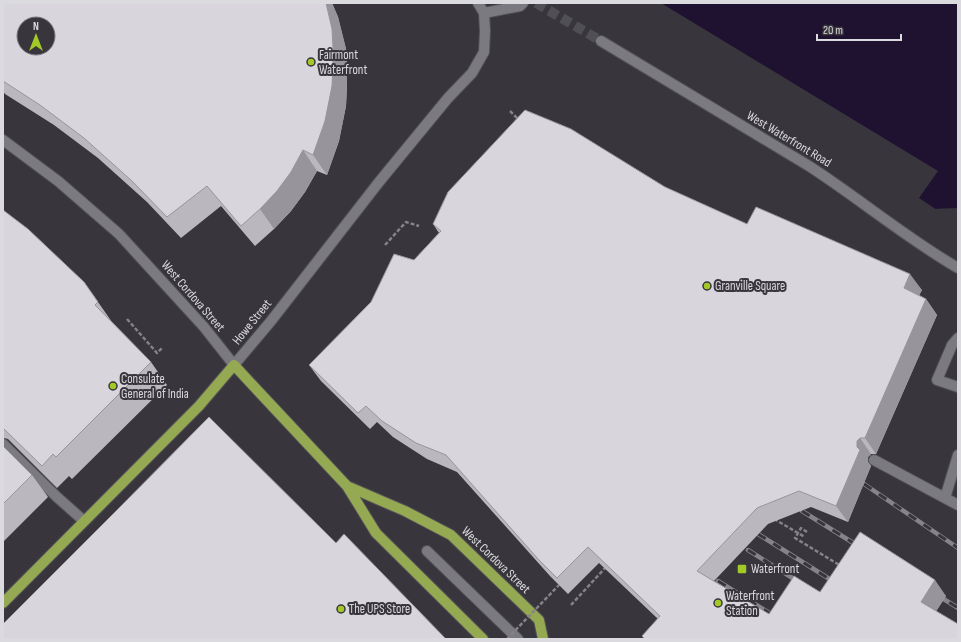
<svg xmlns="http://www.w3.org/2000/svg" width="961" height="642" font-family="'Sofia Sans Condensed',sans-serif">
  <rect width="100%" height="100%" fill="#38363c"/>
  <!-- water -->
  <path fill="#1f1231" d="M661 3H958V224L919 198 938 171Z"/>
  <!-- pier -->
  <path fill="#38363c" d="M958 208V226L931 209Z"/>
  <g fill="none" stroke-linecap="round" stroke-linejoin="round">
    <!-- minor-tunnel -->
    <path stroke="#504f54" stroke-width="10" stroke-dasharray="10 5" stroke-linecap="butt" d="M536 3 601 41"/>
    <defs>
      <path id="minor" d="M484 13 520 6 523 3
        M601 41 809 166C860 199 906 238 958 268
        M3 140 58 181 119 234 204 327 234 365 271 321 379 182 448 98 472 73 484 52 485 31 484 13 478 3
        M958 338 952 345 937 380 958 387
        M3 444 57 497 84 521
        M874 460 958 505
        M945 498 958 455
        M427 551 518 639"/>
      <path id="major" d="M347 486 405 511 451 535 539 620 543 639
        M3 603 199 406 234 365 259 392 347 486 376 533 483 639"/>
    </defs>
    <!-- minor casing -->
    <use href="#minor" stroke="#545257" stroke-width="12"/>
    <!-- major casing -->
    <use href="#major" stroke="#545257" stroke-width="12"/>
    <!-- path -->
    <path stroke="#858388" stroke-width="2.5" stroke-dasharray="4 2" stroke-linecap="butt" d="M510 111 520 121
      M385 245 406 222 419 226
      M127 319 157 353 163 347
      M774 519 805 537
      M807 532 801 528 795 538 841 566
      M571 605 606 567"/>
    <!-- minor -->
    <use href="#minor" stroke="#7c7a81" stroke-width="10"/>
    <!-- major -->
    <use href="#major" stroke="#94a952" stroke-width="10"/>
    <defs>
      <path id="rail" d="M864 484 958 548
        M802 511 863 549
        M758 534 839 585
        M748 550 802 584
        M718 581 779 619
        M934 593 958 608"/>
    </defs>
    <!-- rail casing -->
    <use href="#rail" stroke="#858489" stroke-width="4.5"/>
    <!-- rail -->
    <use href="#rail" stroke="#38363c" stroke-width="3" stroke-dasharray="9" stroke-linecap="butt"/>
    <!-- path-bridge -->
    <path stroke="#858388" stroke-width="2.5" stroke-dasharray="4 2" stroke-linecap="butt" d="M507 639 559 585"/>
  </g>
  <!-- wall -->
  <path fill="#bab7be" d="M3 3H332L338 17 346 49 347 67V85L346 106 339 141 327 175 317 171 305 192 291 211 274 229 255 246 221 206 181 238 147 202 98 158 54 125 5 94 3 91Z
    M665 187 747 224 922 290 919 295 926 299 937 315 876 454H871L868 457V462L871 466 848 522 811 507 768 524 714 581 769 614 820 592 946 596 936 611 958 639H644L642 636 658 619 599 563 568 594 550 576 457 472 427 459 393 437 377 422 370 429 321 381 309 365 414 260 439 233 433 224Z
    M3 210 84 282 112 322 151 362 167 385 72 479 69 476 57 488 8 439 4 438H3Z
    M3 446 32 475 48 497 3 542Z"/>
  <!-- shaded-wall -->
  <path fill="#97959b" d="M326 3H332L338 17 346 49 347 67V85L346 106 339 141 327 175 313 155Z
    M303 150 317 171 305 192 291 211 274 229 260 209Z
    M910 274 922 290 915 304 904 288Z
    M926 299 937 315 876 454 865 438Z
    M860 438 871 454 868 457V462L871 466 848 522 836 506 857 447V441Z
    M935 580 946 596 932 618 921 602Z"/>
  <!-- building -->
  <path fill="#d8d5dd" stroke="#97959b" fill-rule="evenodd" d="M3 3H326L332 29 333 47V65L332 86 325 121 313 155 303 150 291 172 277 191 260 209 241 226 207 186 167 217 133 182 84 138 40 105 3 81ZM24 24H48V48H24Z
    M525 110 571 129 665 187 747 224 756 207 910 274 904 288 926 299 865 438H860L857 441V447L860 450 836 506 799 491 757 508 697 571 769 614 794 576 820 592 860 532 935 580 921 602 958 624V639H645L642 636 660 616 588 547 557 578 539 560 446 455 416 443 382 421 366 406 358 413 309 365 371 302 394 254 414 260 441 231 433 224 448 192Z
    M3 210 28 229 84 282 98 302 95 305 151 362 56 457 53 454 42 466 3 428Z
    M209 417 336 543 344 534 446 639H3V624L115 512Z
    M3 446 32 475 3 504Z"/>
  <!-- markers -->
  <g fill="#a3c927" stroke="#38363c" stroke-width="1.5">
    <circle cx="311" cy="62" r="4"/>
    <circle cx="707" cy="286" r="4"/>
    <circle cx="113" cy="386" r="4"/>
    <rect x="737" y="564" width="10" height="10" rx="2"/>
    <circle cx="718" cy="603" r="4"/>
    <circle cx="341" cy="609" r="4"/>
  </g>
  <g text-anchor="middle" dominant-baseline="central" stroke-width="4" stroke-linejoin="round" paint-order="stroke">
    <!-- poi labels -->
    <g font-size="13" fill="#dbdade" stroke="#38363c" text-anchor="start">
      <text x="319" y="55">Fairmont<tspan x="319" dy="15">Waterfront</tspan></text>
      <text x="715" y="286">Granville Square</text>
      <text x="121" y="379">Consulate<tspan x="121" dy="15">General of India</tspan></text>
      <text x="751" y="569">Waterfront</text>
      <text x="726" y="596">Waterfront<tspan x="726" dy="15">Station</tspan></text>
      <text x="349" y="609">The UPS Store</text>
    </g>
    <!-- street labels -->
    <g font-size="13" fill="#dbdade" stroke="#38363c">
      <text transform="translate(789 139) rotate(31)">West Waterfront Road</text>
      <text transform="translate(193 296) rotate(49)">West Cordova Street</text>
      <text transform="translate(252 322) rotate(-51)">Howe Street</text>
      <text transform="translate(496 560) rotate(44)">West Cordova Street</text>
    </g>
  </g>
  <!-- border -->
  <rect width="961" height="642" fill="none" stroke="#dbdade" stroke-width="8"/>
  <!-- north arrow -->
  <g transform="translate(36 36)"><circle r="19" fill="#38363c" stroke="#79787d"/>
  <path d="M0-3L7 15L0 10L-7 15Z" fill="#a3c927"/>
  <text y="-6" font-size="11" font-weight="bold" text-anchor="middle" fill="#dbdade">N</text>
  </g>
  <!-- scale -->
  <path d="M817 34v6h84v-6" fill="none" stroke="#dbdade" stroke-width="2"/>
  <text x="823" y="34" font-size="12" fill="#dbdade" stroke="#38363c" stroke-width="3" paint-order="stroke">20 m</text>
</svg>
